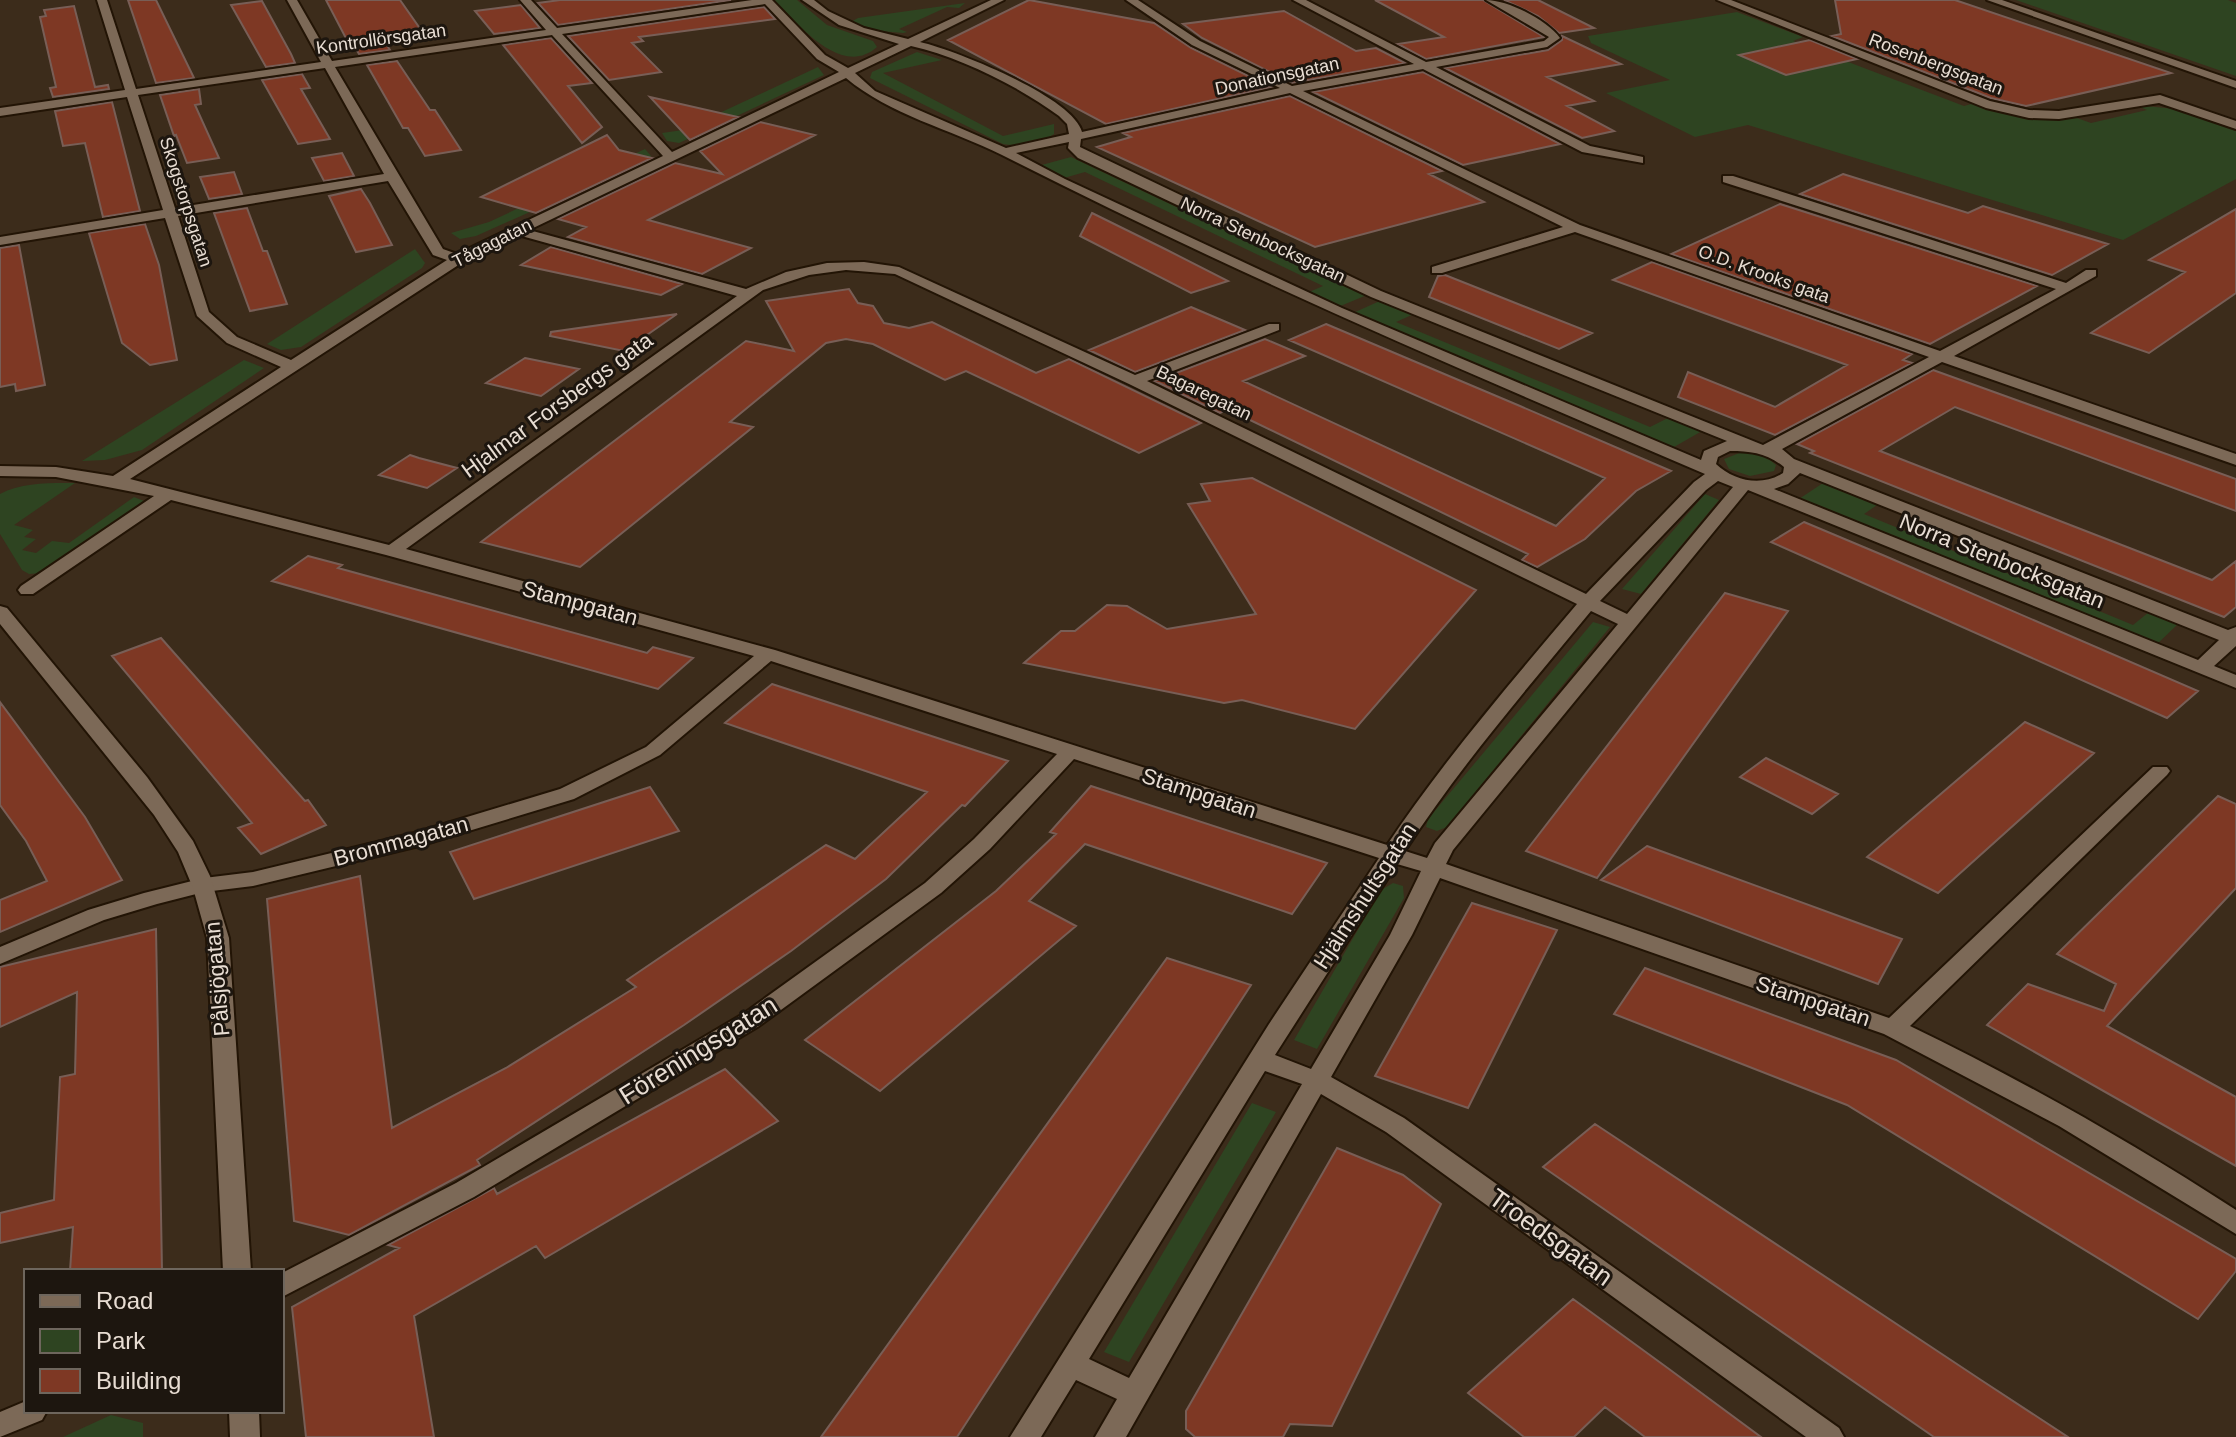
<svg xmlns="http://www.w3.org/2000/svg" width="2236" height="1437" font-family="Arial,sans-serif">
  <rect width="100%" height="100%" fill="#3c2c1b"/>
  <!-- green -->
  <path fill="#2e4421" d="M773 0H797L827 25 873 41 877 47C841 79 798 23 773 0Z
    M2016 0H2228L2236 3V76Z
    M965 3 959 8 947 7 899 29 907 32 903 33 880 31 851 22 858 18Z
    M1737 12 1803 37 1793 41 1964 106 1975 103 2015 114 2074 117 2091 123 2147 110 2135 105 2176 109 2236 131V179L2123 240 1748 125 1695 137 1606 93 1670 80 1591 43 1588 36Z
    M917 52 942 60 883 73 1003 136 1054 124V134C1041 143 1019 147 1003 144L870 78 872 72Z
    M818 67 824 75 679 143 667 141 662 133 683 130Z
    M645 149 651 156 649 159 476 236 460 239 451 233 489 222Z
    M1071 157 1333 281 1367 295 1338 307 1307 293 1323 286 1085 172 1064 178 1038 166Z
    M415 249 425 263 422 268 301 347 281 350 267 344Z
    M1382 300 1414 314 1396 322 1650 427 1668 418 1702 431 1674 447 1353 313Z
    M244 360 264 368 142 450 105 460 82 461Z
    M1742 452 1765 456 1776 465 1774 471 1750 476 1729 469 1724 459Z
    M1826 481 1880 503 1864 514 2133 625 2149 612 2178 624 2155 646 1799 499Z
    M75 483 14 525 33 530 24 537 36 539 22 550 36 553 52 541 69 543 134 497 144 501 42 573 29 574 22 570 0 534V494C22 482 51 483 75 483Z
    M1705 494 1719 500 1641 594 1622 589Z
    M1593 622 1610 627 1447 827 1437 831 1426 827 1428 819Z
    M1393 883 1403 886 1404 898 1317 1049 1294 1040 1381 890Z
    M1252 1103 1276 1112 1129 1362 1104 1352Z
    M111 1415 143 1423V1437H63Z"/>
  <!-- building -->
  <path fill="#7e3824" stroke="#785e56" stroke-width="2" d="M128 0H156L194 78 156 83Z
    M326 0H400L421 30 397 33 401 38 386 44 390 50 359 54 354 46H350Z
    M560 0H731L558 25 538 3Z
    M1029 0 1154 23 1191 48 1271 87 1106 124 948 40Z
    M1375 0H1483L1544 37 1426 59 1398 44 1444 37Z
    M1504 0H1538L1594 28 1559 33 1538 16Z
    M1835 0H1955L2171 73 2026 106 1991 98 1832 36 1841 34Z
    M262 1 291 54 295 63 266 67 231 5Z
    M521 5 540 28 494 34 475 11Z
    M74 6 95 87 108 85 109 89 53 97 50 88 56 87 40 17 46 16 44 10Z
    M764 7 775 19 639 37 643 41 632 43 661 72 609 80 568 36Z
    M1284 11 1356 51 1376 48 1405 63 1292 83 1202 38 1183 24Z
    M1562 36 1621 64 1547 77 1594 101 1567 106 1614 131 1582 138 1445 68 1548 50 1562 40Z
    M551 38 592 83 568 86 602 127 582 143 503 45Z
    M1810 40 1857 59 1786 75 1739 55Z
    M397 61 430 110H435L461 150 425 156 408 128H403L367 65Z
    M1423 72 1560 144 1463 165 1313 92Z
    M302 74 310 88 301 89 330 139 298 144 262 80Z
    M199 89 201 104 195 105 219 158 187 163 176 135 174 136 160 95Z
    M1290 96 1442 171 1429 174 1484 202 1315 247 1097 147 1131 137 1123 133Z
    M650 97 738 117 690 140Z
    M112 102 140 211 103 217 85 143 63 146 55 111Z
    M760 122 815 135 648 220 751 248 702 274 568 237 586 227 558 219 675 163 722 174 700 151Z
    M607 135 619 150 652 158 536 213 481 197Z
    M342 153 354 176 324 181 312 158Z
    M234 172 242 194 209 199 200 177Z
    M1843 174 1968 213 1983 206 2108 244 2052 275 1800 194Z
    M361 189 370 203 392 245 356 252 329 196Z
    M1780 204 2037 286 1930 344 1671 254Z
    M247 208 263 251H267L287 304 250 311 214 213Z
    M2236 209V293L2149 353 2091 333 2185 272 2149 260Z
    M1092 213 1165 249 1228 281 1191 293 1080 236Z
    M145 224 159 265 177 360 150 365 122 343 89 233Z
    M19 245 45 385 16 391 15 384 0 387V248Z
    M551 247 682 284 661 295 521 265Z
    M1652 262 1912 354 1903 360 1912 363 1775 435 1678 397 1688 372 1775 407 1847 365 1613 280Z
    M1445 275 1523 306 1592 333 1559 349 1429 297 1438 276Z
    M849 289 858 303 873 306 884 323 909 328 932 322 1036 373 1069 359 1201 423 1139 453 966 371 945 380 873 344 846 339 826 343 730 422 753 427 580 567 481 542 746 341 794 351 766 301Z
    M1191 307 1245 330 1135 372 1089 350Z
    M677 314 624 351 550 336 551 332Z
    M1326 324 1520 406 1671 471 1636 491 1585 539 1537 567 1522 560 1528 554 1248 419 1227 410 1220 413 1155 381 1265 339 1305 356 1243 381 1556 526 1605 478 1289 340Z
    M525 358 579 369 541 396 486 383Z
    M1933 370 2236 479V511L1955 407 1880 451 2212 580 2236 561V607L2224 617 1810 453 1814 451 1797 444Z
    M410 455 419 458 457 468 427 488 379 475Z
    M1252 478 1476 590 1355 729 1242 700 1224 703 1024 663 1061 631H1075L1107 605 1127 606 1167 629 1256 614 1188 504 1210 501 1201 484Z
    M1804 522 1885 556 2198 691 2167 718 1771 542Z
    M308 556 342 565 338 568 647 653 653 647 693 658 658 689 272 581Z
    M1725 593 1788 611 1597 878 1526 851Z
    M161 638 305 801 308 800 326 825 261 854 238 828 252 823 112 656Z
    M772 684 1008 761 965 806 962 805 886 879 791 951 684 1025 477 1160 480 1165 349 1235 294 1221 267 899 360 876 392 1128 506 1068 636 987 627 980 826 845 855 859 927 792 725 723Z
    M0 702 85 817 122 880 0 932V900L47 881 26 841 0 805Z
    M2025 722 2094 753 1938 893 1867 857Z
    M1766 758 1838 794 1812 814 1740 777Z
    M1091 786 1327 863 1292 914 1085 844 1029 901 1076 926 880 1091 805 1040 996 891 1056 834 1050 832Z
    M650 787 679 831 474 899 450 852Z
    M2218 796 2236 804V888L2107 1026 2236 1097V1166L1987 1025 2028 984 2104 1011 2116 984 2057 954Z
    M1647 846 1858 923 1902 939 1878 984 1601 880Z
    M1472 903 1557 930 1468 1108 1375 1076Z
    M156 929 162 1271H70L73 1227 0 1243V1213L54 1200 60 1077 75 1074 77 992 0 1027V967Z
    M1167 958 1251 985 957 1437H821Z
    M1645 968 1896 1060 2236 1259V1271L2198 1319 1847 1105 1614 1014Z
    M725 1069 778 1121 545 1258 536 1246 414 1316 434 1437H306L292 1307 399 1248 388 1245 494 1188 497 1194Z
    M1595 1124 1981 1380 2068 1437H1934L1543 1167Z
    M1337 1148 1403 1175 1441 1204 1332 1426 1290 1424 1283 1437H1195L1186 1429V1411Z
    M1573 1299 1669 1369 1761 1437H1645L1605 1407 1574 1437H1524L1468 1393Z"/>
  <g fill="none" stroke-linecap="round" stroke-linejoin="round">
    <defs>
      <path id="street" d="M97 0H107L136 89 321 62 287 0H297L332 61 546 30 520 0H531L557 28 752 0H772L825 55 848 68 899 44 839 25 802 0H814L828 11 864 28 908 39 991 0H1004L920 42C955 50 1073 97 1082 132L1280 88 1192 45 1126 0H1138L1200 41 1292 86 1414 64 1293 0H1306L1426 62 1544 41 1549 37 1486 0C1508 0 1547 20 1560 38L1547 47 1436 67 1590 146 1643 157V163L1582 152 1423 69 1303 91 1580 225 1940 351 2056 289 1723 182V176H1733L2066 283 2086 270H2096V276L1954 356 2236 454V465L1942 362 1782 449 1794 459 2228 630 2236 627V646L2214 666 2236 675V688L1748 490 1453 850 1446 864 1889 1018 2153 767H2167L2170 771 2167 775 1910 1026C2022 1080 2131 1142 2236 1210V1234L2059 1126 1884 1034 1440 878 1412 935 1331 1077 1404 1118 1839 1428 1844 1437H1806L1386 1132 1321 1094 1126 1437H1095L1117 1399 1076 1380 1041 1437H1010L1269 1024 1379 858 1074 759 990 849 941 893 759 1026 474 1197 282 1297V1273L456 1183 743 1014 925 883 974 839 1057 754 771 661 660 755 574 799 419 846 253 886 204 892 157 904 104 920 0 964V947L88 910 144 893 204 878 253 872 414 833 560 789 646 747 754 656 386 555 171 500 33 594H21L18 590 21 586 154 496 56 477 0 476V466L56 467 113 476 281 367 227 343 197 316 165 218 0 245V237L163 210 127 97 0 116V108L125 90ZM765 4 817 59 839 72 672 152 562 34ZM552 35 663 156 457 254 443 249 335 67ZM911 46C960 57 1018 86 1059 116L1067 124 1069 134 1006 148 875 91 855 73ZM325 68 384 174 175 208 138 95ZM846 78C890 115 950 129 1002 155 1232 272 1468 373 1705 474L1694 482 1586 594 1147 381 1279 330V324H1269L1135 375 899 267 864 262 827 263 786 272 746 289 529 230ZM1290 93 1563 227 1432 267V273H1442L1575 232 1929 357 1763 445 1381 291 1080 147 1081 139ZM1069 142 1068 148 1078 158 1371 297 1727 441 1704 451 1701 460 1342 308 1065 179 1016 153ZM388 181 433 255 447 260 291 360 237 337 209 312 178 216ZM518 235 737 296 389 545 130 479 463 262ZM846 270 895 274 1129 384 1577 604C1511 682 1444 760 1387 845L775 650 406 549 763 290 809 275ZM1730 451C1751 451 1767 453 1784 467L1783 473C1762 487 1734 481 1716 464L1718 457ZM1800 473 2219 640 2198 660 1774 489 1788 484ZM1718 481 1733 487 1627 614 1600 601 1706 490ZM1591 611 1618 624 1435 843 1427 858 1405 851C1460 766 1527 689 1591 611ZM1397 864 1421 871 1390 935 1311 1069 1275 1055ZM1265 1071 1302 1084 1129 1378 1089 1359Z
        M1717 0H1731L1990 101 2029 110 2059 111 2160 95 2236 121V129L2159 103 2059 119 2029 118 1986 108Z
        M26 1401V1411H47L42 1420 0 1437V1412Z"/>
      <path id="secondary" d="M1987 0H2002L2236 81V88Z
        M0 606 7 608 147 777 193 841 210 876 229 938 251 1271H223L207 938 193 888 178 852 154 815 0 624Z
        M229 1411H259L260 1437H230Z"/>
    </defs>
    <!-- street casing -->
    <use href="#street" stroke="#221405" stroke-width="4"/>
    <!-- secondary casing -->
    <use href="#secondary" stroke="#221405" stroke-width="4"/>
    <!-- street -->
    <use href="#street" fill="#7c6957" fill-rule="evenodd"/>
    <!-- secondary -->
    <use href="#secondary" fill="#7c6957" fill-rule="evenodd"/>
  </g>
  <g text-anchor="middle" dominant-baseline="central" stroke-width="6" stroke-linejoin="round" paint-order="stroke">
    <!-- far-street labels -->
    <g font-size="18" fill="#e8ddd3" stroke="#1d160f">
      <text transform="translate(381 39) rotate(-8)">Kontrollörsgatan</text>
      <text transform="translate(1936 64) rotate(21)">Rosenbergsgatan</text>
      <text transform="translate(1277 76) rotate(-12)">Donationsgatan</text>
      <text transform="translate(186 202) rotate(72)">Skogstorpsgatan</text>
      <text transform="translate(1263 240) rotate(25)">Norra Stenbocksgatan</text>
      <text transform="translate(492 243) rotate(-27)">Tågagatan</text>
      <text transform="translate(1764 274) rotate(20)">O.D. Krooks gata</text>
      <text transform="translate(1204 393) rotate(26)">Bagaregatan</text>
    </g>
    <!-- street labels -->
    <g font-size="22" fill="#e8ddd3" stroke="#1d160f">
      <text transform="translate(557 405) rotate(-36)">Hjalmar Forsbergs gata</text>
      <text transform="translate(2002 561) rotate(22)">Norra Stenbocksgatan</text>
      <text transform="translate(580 603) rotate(15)">Stampgatan</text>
      <text transform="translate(1199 793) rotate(18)">Stampgatan</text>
      <text transform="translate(401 841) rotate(-15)">Brommagatan</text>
      <text transform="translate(1365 896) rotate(-57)">Hjälmshultsgatan</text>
      <text transform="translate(217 979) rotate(-95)">Pålsjögatan</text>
      <text transform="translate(1813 1001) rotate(18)">Stampgatan</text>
    </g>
    <!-- near-street labels -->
    <g font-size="26" fill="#e8ddd3" stroke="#1d160f">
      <text transform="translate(698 1050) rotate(-32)">Föreningsgatan</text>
      <text transform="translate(1551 1237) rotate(36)">Troedsgatan</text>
    </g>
  </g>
  <!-- legend -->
  <rect x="24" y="1269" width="260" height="144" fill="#1d160f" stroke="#6e665d" stroke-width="2"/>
  <rect x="40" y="1295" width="40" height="12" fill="#7c6957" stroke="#6e665d" stroke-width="2"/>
  <text x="96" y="1309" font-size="24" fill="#e8ddd3">Road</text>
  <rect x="40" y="1329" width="40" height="24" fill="#2e4421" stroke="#6e665d" stroke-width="2"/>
  <text x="96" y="1349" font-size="24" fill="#e8ddd3">Park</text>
  <rect x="40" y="1369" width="40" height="24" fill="#7e3824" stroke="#6e665d" stroke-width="2"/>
  <text x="96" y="1389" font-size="24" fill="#e8ddd3">Building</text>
</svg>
